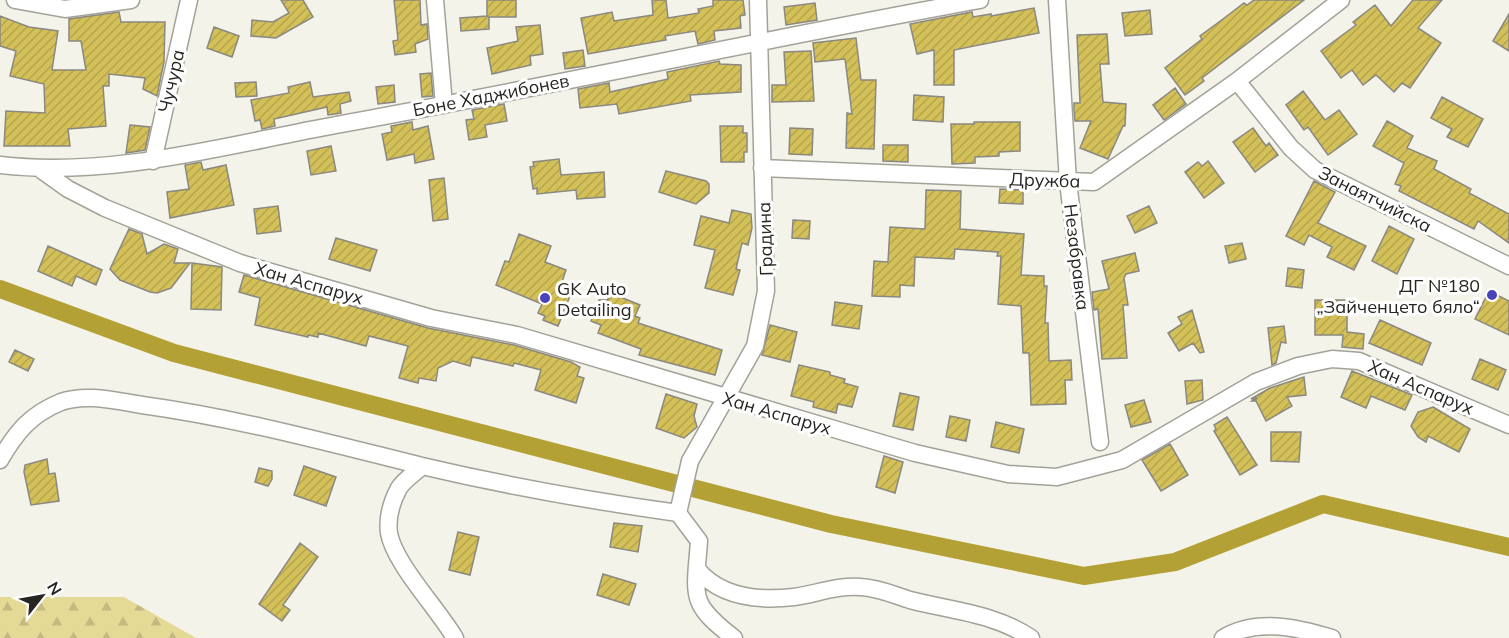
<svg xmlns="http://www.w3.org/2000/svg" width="1509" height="638" font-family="Mulish,sans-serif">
  <defs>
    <pattern id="forest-firs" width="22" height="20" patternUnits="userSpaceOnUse" patternTransform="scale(1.5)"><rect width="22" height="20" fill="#e5d996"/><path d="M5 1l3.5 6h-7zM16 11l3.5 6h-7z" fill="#c4ba81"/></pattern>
    <pattern id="building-hatch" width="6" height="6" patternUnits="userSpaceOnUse" patternTransform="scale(1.5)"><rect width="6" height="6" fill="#d3c059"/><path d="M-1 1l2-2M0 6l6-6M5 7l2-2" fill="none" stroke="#b5a54d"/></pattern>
  </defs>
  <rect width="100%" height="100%" fill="#f4f3ea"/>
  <!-- forest -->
  <path fill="url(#forest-firs)" d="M0 597H124L196 638H0Z"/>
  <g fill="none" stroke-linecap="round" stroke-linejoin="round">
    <!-- canal -->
    <path stroke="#b3a136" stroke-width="18" d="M0 289 174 353 831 524 1084 576 1175 562 1323 504 1509 547"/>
  </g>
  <!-- building -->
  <path fill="url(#building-hatch)" stroke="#8a8880" stroke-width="1.5" d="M281 0H303L313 17 276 38 251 36 252 20 273 22 289 13Z
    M394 0H420L421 25 427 24 428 39 415 44 416 52 395 55 393 41 398 40Z
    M487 0H516V17H489V29L461 31 460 18 487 16Z
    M652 0H666L668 18 699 13 698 9 713 6V0H743L745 15 740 16 741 28 714 31 715 40 698 44 695 31 665 36 666 40 588 54 581 18 612 12 614 21 653 15Z
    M1254 0H1304L1202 78 1204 81 1185 95 1165 68 1202 39 1200 36 1223 19 1244 3 1247 5Z
    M1413 0H1442L1418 28 1441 43 1410 88 1402 83 1394 92 1376 75 1363 85 1352 70 1341 78 1321 51 1356 25 1353 22 1375 5 1391 26Z
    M815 3 817 20 786 25 784 7Z
    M1034 8 1039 33 954 50V85H934V50L917 54 910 24 972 12 973 17 991 14V16Z
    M1150 10 1152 34 1125 36 1122 13Z
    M119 12 121 22H165L164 62 157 96 143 89 145 78 109 74V86H103L106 126 68 129 70 146H4L6 111 45 113 44 84 10 76 16 51 0 46V16L29 27 58 31 52 70H86L81 41H69V19Z
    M1509 14V51L1493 41Z
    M540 25 543 54 530 56 531 65 492 74 487 48 518 41 516 27Z
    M214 27 239 36 232 57 207 48Z
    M1107 34 1109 64H1100L1103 102 1126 104 1125 126H1123L1108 159 1080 148 1091 121H1075L1074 111V103H1080L1077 35Z
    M856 38 861 80H876L874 149 846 148 847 113 852 114 845 59 815 62 813 43Z
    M583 50 585 66 565 69 563 53Z
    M811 51 814 101 772 102V85H786L784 52Z
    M719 61 720 64 741 65V92L690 95 691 101 619 114 617 104 580 108 578 89 609 83 610 92 668 79 667 72Z
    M431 73 433 96 422 97 420 74Z
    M256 82 257 96 236 97 235 83Z
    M310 82 313 97 349 92 351 101 340 104 341 113 328 115 327 107 274 119 275 126 262 129 260 120 255 121 251 100 289 93 288 87Z
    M394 85 395 102 378 104 376 87Z
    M1175 88 1186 104 1164 120 1153 105Z
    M1303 91 1325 120 1339 110 1357 134 1328 155 1308 127 1304 130 1286 105Z
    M914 95 944 97 943 122 913 120Z
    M1442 97 1483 119 1468 147 1447 137 1452 129 1431 118Z
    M504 104 507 121 485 125 487 137 469 140 466 120 474 119 472 110Z
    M1387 121 1413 136 1407 148 1437 161 1434 169 1471 189 1469 193 1509 214V243L1478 221 1474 229 1399 191 1401 186 1395 184 1404 163 1373 146Z
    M412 122 413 130 428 126 434 159 415 163 414 154 387 160 382 134 392 132 391 126Z
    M974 122H1020V151L999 152V156L975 157V163L952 164 951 124H974Z
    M130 125 150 127 145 150 126 153Z
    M720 126H743V133H747V152H744V162H721Z
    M790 128 813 129 812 155 789 154Z
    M1253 128 1266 146 1269 143 1278 155 1255 172 1233 142Z
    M883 145H908V162L883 161Z
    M331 146 336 171 311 175 307 151Z
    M559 159 561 175 604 172 605 197 577 199 576 190 537 194V188L533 189 530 167 534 166 533 162Z
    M1208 161 1224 183 1204 198 1185 172 1198 162 1202 166Z
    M201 162 203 170 226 165 234 205 170 218 167 192 189 189 185 165Z
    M666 171 706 181 709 184V193L696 204 659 192Z
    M444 178 448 219 433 221 429 180Z
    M1314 181 1335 192 1318 223 1366 246 1354 270 1327 257 1332 247 1309 235 1304 245 1286 236Z
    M1000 189 1023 190V204L999 203Z
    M926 190 961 191 960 229 1024 234 1021 275 1044 276V286H1047L1045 323H1048L1049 361 1071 360 1072 380H1065L1066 404 1031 405 1029 353H1023L1021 306 998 304 1001 256H997L998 252 955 249 954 259 915 257 914 286 900 285V297L872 296 874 261 888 262 890 227 925 229Z
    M278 206 281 231 257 234 254 209Z
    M1149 206 1157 223 1135 233 1127 216Z
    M732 210 751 214 752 228 748 245 742 243 736 269 740 270 733 295 705 288 715 250 694 245 701 216 729 223Z
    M793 220 810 221 809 239 792 238Z
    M1389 226 1414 239 1397 274 1372 261Z
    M129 229 142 234 147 254 164 244 178 249 174 263H190L171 288 157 293 150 292 120 280 110 269Z
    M519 234 551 246 545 262 566 270 562 282 574 286 558 326 543 320 545 316 538 313 542 304 496 285 505 261 509 262Z
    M336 238 377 250 370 271 329 259Z
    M1242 243 1246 259 1229 263 1225 246Z
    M48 246 102 270 96 285 76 276 72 286 38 271Z
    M1135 253 1139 271 1126 274 1124 278 1128 305H1123L1127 358 1102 359 1098 309 1094 310 1092 292 1109 289 1102 261Z
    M192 263 222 267 221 310 191 309Z
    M1288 268 1304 270 1302 288 1286 286Z
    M244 275 428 328 514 345 571 362 580 367 577 376 584 378 576 403 535 390 541 370 514 363 513 366 472 357 470 366 453 361 438 368 436 381 419 378 418 383 399 378 408 346 369 336 366 346 318 333V337L308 335V337L255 325 260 298 239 292Z
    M1489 291 1509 301V335L1475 319Z
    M613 294 640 305 635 316 640 318 638 323 722 350 715 375 639 355 641 349 598 333 601 325 591 321 599 300H607Z
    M1315 300H1347V332L1364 334 1363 349 1342 347 1343 335H1315Z
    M835 302 862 306 859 329 832 325Z
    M1192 310 1204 352 1200 353 1193 343 1179 351 1168 333 1182 324 1178 317Z
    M1380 320 1431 343 1422 365 1369 343Z
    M770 325 797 332 790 362 762 355Z
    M1284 326 1286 343 1281 342 1276 363 1272 365 1268 328Z
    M15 350 34 359 28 371 9 362Z
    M1480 359 1506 370 1498 390 1472 379Z
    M799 365 830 372V375L845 379 844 383 858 387 852 407 838 404 836 413 813 407 814 402 791 396Z
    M1352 371 1412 395 1405 410 1371 396 1366 408 1341 397Z
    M1304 377 1306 395 1287 397 1292 406 1266 421 1256 401H1252L1257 398 1251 399 1270 388Z
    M1202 380 1203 400 1187 404 1185 381Z
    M900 393 919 397 913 430 893 426Z
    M666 394 697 404 694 416 697 427 684 438 656 428Z
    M1144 400 1151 422 1131 427 1125 405Z
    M1433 407 1470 429 1459 452 1428 436 1426 442 1418 437 1411 426 1418 412Z
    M950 416 970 420 966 441 946 437Z
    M1227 417 1257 465 1240 475 1214 431 1216 429 1214 425Z
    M996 422 1024 429 1019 453 991 447Z
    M1271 432H1301L1299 462 1271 461Z
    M1170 444 1188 475 1161 491 1142 460Z
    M884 456 903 462 895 493 876 487Z
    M47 459 49 474 55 473 59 501 31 505 24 472 25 465Z
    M304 466 336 477 326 506 294 495Z
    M259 468 272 471V479L268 486 255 482Z
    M614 523 642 526 638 552 610 547Z
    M458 532 479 537 470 575 449 570Z
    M300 543 318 557 283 605 290 610 282 621 259 604Z
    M603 574 636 584 629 605 597 595Z"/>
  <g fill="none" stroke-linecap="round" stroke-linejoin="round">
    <defs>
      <path id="street" d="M15 0 65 9 131 0
        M435 0 444 105
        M1057 0 1068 182 1100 442
        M1237 81 1291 148 1315 170 1509 266
        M153 161 189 0
        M0 165C113 178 226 145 336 125 551 86 765 39 980 0
        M762 168 1094 182 1237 81 1341 0
        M40 169 68 189 105 208 240 263 431 318 517 335 915 453 1008 474 1057 477 1122 460 1256 382 1298 366 1332 359 1359 361 1509 425
        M0 460C16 432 31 414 61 402 86 393 116 401 142 405 237 418 329 443 422 466
        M678 513 690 461 755 346 766 291 758 0
        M697 569C720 597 759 601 794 597 816 594 838 585 861 587 879 588 894 595 910 600 952 611 994 613 1031 638
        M455 638C438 609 394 563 389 533 387 518 392 501 399 488 404 480 415 473 422 466 507 486 592 501 678 513L699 541C695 596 688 603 734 638
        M1223 638C1256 618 1296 627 1332 638"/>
    </defs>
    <!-- street casing -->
    <use href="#street" stroke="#a3a299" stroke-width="19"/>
    <!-- street -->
    <use href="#street" stroke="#fff" stroke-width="16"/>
  </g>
  <!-- markers -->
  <g fill="#4942b8" stroke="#fff" stroke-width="2">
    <circle cx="1492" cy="295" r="6"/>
    <circle cx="545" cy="298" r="6"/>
  </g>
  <g text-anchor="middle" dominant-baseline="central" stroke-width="6" stroke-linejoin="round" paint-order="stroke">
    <!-- street labels -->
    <g font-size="18" fill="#262522" stroke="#fff">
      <text transform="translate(171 81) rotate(-77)">Чучура</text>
      <text transform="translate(491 95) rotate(-11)">Боне Хаджибонев</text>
      <text transform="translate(1045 180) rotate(2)">Дружба</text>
      <text transform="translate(1375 199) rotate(27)">Занаятчийска</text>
      <text transform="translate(765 239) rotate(-92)">Градина</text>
      <text transform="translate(1077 257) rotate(83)">Незабравка</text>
      <text transform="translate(309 283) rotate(16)">Хан Аспарух</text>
      <text transform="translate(1421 387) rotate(23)">Хан Аспарух</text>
      <text transform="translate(777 413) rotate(16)">Хан Аспарух</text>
    </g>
    <!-- poi labels -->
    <g font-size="18" fill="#262522" stroke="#fff" text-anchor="end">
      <text x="1480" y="285">ДГ №180<tspan x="1480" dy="21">„Зайченцето бяло“</tspan></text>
      <text x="557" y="288" text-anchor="start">GK Auto<tspan x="557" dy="21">Detailing</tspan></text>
    </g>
  </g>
  <!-- north arrow -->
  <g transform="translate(42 596) rotate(59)" stroke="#ffffff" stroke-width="4.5" paint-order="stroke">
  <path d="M0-4.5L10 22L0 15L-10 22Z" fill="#262522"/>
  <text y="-9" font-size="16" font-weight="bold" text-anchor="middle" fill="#262522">N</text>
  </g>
</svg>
